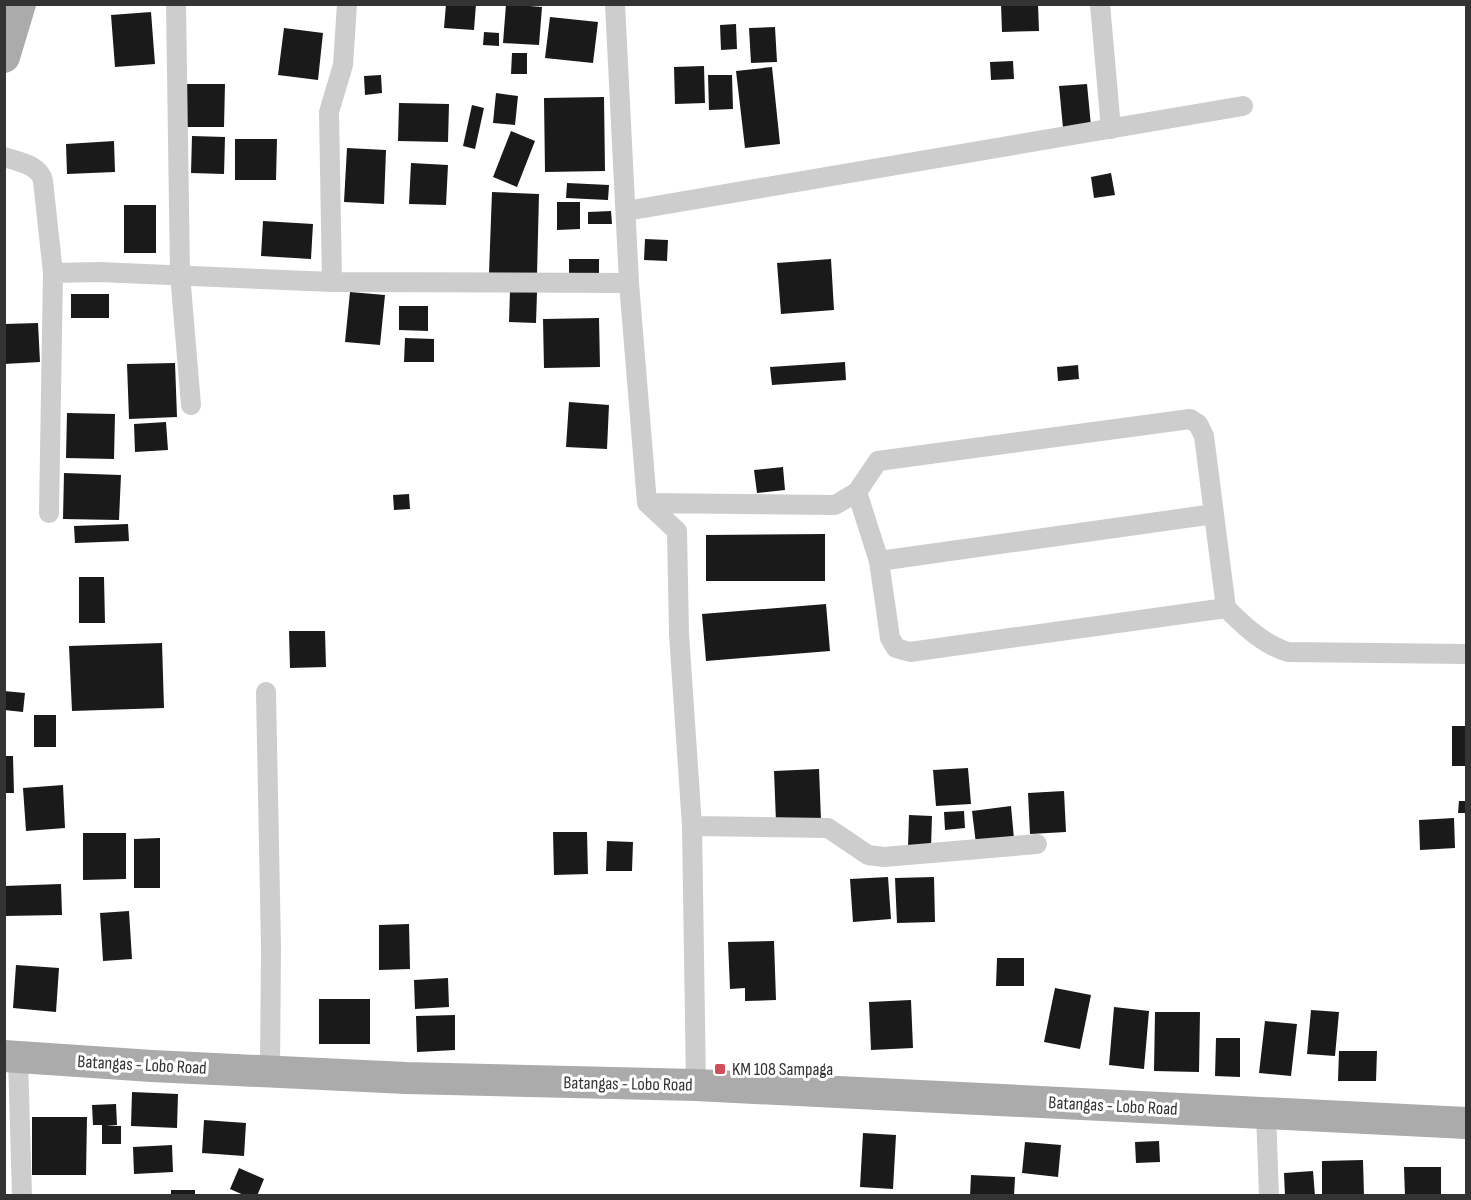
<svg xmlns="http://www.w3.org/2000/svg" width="1471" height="1200" font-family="'Sofia Sans Condensed',sans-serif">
  <rect width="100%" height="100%" fill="#fff"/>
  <!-- building -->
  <path fill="#1a1a1a" d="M446 4H476L474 30 444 28Z
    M506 4 542 7 539 45 503 43Z
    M1001 4H1038L1039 31 1002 32Z
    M151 12 155 64 115 67 111 15Z
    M550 17 598 22 593 63 545 58Z
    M736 24 737 49 721 50 720 25Z
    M775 27 777 62 751 63 749 28Z
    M284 28 323 33 318 80 278 75Z
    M484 32 499 33V46L483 45Z
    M512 53H527V74H511Z
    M1013 61 1014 79 991 80 990 62Z
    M704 66 705 103 675 104 674 67Z
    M772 67 780 144 745 148 736 71Z
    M381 75 382 93 365 95 364 76Z
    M708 75H732L733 109 709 110Z
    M187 84H225L224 127H187Z
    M1087 84 1091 126 1063 128 1059 86Z
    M496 93 518 96 515 125 493 123Z
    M604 97 605 171 545 172 544 98Z
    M399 103 449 104 448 142 398 141Z
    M472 105 484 108 475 149 463 146Z
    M511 131 535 141 517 187 493 177Z
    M192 136 225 137 224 174 191 173Z
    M235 139H277L276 180H235Z
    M114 141 115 172 67 174 66 144Z
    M347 148 386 150 384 204 344 202Z
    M411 163 448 165 446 205 409 204Z
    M1111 173 1115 195 1094 198 1091 177Z
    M567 183 609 185 608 200 566 198Z
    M492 192 539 194 537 275 489 273Z
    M557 202H580V229L557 230Z
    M124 205H156V253H124Z
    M611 211 612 224H588V212Z
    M263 221 313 224 311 259 261 256Z
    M645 239 668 240 667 261 644 260Z
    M569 259H599V276H569Z
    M831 259 834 310 781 314 777 263Z
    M510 291 537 292 536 323 509 322Z
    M350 292 385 295 380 345 345 342Z
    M71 294H109V318H71Z
    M399 306H428V331L399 330Z
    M599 318 600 367 544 368 543 319Z
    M38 323 40 362 4 364V324Z
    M405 338 434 339V362H404Z
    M845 362 846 380 772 385 770 367Z
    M175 363 177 417 129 419 127 364Z
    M1078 365 1079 379 1058 381 1057 367Z
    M569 402 609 405 607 449 566 447Z
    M67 413 115 414 114 459 66 458Z
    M166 422 168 450 135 452 134 424Z
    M783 467 785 490 757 493 754 470Z
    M64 473 121 475 119 520 63 519Z
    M409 494 410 509 394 510 393 495Z
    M128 524 129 541 75 543 74 526Z
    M825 534V581H706V535Z
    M79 577H104L105 623H79Z
    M826 604 830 651 706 661 702 614Z
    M289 631H325L326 667 290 668Z
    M162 643 164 708 72 711 69 646Z
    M4 691 25 693 23 712 4 710Z
    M34 715H56V747H34Z
    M1452 726H1466V766H1452Z
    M4 756H13L14 793H4Z
    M968 768 971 804 936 806 933 770Z
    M819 769 821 820 776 822 774 771Z
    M63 785 65 828 26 831 23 788Z
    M1064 791 1066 832 1030 834 1028 793Z
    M1459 801H1466V813H1458Z
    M1011 806 1014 839 976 844 972 811Z
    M964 811 965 828 945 830 944 812Z
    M909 815 932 816 931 848 908 847Z
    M1454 818 1455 848 1420 850 1419 820Z
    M553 832H587L588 874 554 875Z
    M83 833H126V879L83 880Z
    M160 838V888H134V839Z
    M607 841 633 842 632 871H606Z
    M888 877 891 919 853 922 850 879Z
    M934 877 935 922 897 923 895 878Z
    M61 884 62 915 4 916V886Z
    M129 911 132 959 103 961 100 913Z
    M409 924 410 969 379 970V925Z
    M774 941 776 1000 745 1001V988L730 989 728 942Z
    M997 958H1024V986H996Z
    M16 965 59 968 56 1012 13 1008Z
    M448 978 449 1007 415 1009 414 980Z
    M1055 988 1091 995 1080 1049 1044 1042Z
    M319 999H370V1044H319Z
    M911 1000 913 1048 871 1050 869 1002Z
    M1114 1007 1149 1011 1144 1069 1109 1065Z
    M1311 1010 1339 1012 1335 1056 1307 1054Z
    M1155 1012H1200L1199 1072 1154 1071Z
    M455 1015V1050L417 1052 416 1016Z
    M1265 1021 1297 1024 1291 1076 1259 1073Z
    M1216 1038H1240V1077L1215 1076Z
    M1339 1051H1377L1376 1081H1338Z
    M132 1092 178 1094 177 1128 131 1126Z
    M116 1104 117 1125 106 1126H121V1144H102V1125H93L92 1105Z
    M32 1117H87L86 1175H32Z
    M204 1120 246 1123 244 1156 202 1153Z
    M863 1133 896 1135 893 1189 860 1187Z
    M1159 1141 1160 1162 1136 1163 1135 1142Z
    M1025 1142 1061 1145 1058 1177 1022 1173Z
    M172 1145 173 1172 134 1174 133 1147Z
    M1363 1160 1364 1196H1322V1161Z
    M1404 1167H1441V1196H1405Z
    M239 1168 264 1179 257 1196H246L230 1189Z
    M1313 1171 1315 1196H1285L1284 1173Z
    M971 1175 1015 1177 1014 1196H970Z
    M171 1190H195V1196H171Z"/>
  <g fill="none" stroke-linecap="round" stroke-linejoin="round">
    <!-- street -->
    <path stroke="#cdcdcd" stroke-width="20" d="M176 4 180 274 191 405
      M615 4 629 283 647 503 677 531 679 634 692 826 696 1085
      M1100 4 1111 129
      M4 157C19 162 40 165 43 181L53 273 49 513
      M626 211 1243 106
      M53 273 99 272 332 282 629 283
      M332 282 329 112 343 65 347 4
      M857 492 879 561 890 638 896 648 910 652 1226 608
      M647 503 835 505 857 492 878 461 1190 419 1198 424 1204 436 1226 608C1243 625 1264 645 1288 652L1466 654
      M879 561 1214 514
      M266 692 271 947 270 1071
      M692 826 828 828 868 855 884 857 1037 844
      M18 1058 22 1196
      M1266 1113 1269 1196"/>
    <!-- primary -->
    <path stroke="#ababab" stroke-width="32" d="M4 57 20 4
      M4 1056 152 1066 406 1078 696 1085 1466 1123"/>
  </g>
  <!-- markers -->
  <rect fill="#d24d5a" stroke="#fff" stroke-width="2" x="714" y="1063" width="12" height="12" rx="3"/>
  <g text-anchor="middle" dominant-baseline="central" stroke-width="6" stroke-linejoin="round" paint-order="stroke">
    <!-- street labels -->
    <g font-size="18" fill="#333" stroke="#fff">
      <text transform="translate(142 1065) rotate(3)">Batangas - Lobo Road</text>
      <text transform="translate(628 1084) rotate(1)">Batangas - Lobo Road</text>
      <text transform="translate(1113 1106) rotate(3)">Batangas - Lobo Road</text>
    </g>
    <!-- poi labels -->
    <g font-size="18" fill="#333" stroke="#fff" text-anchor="start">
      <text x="732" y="1069">KM 108 Sampaga</text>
    </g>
  </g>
  <!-- border -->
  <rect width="1471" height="1200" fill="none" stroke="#333333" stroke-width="12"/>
</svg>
